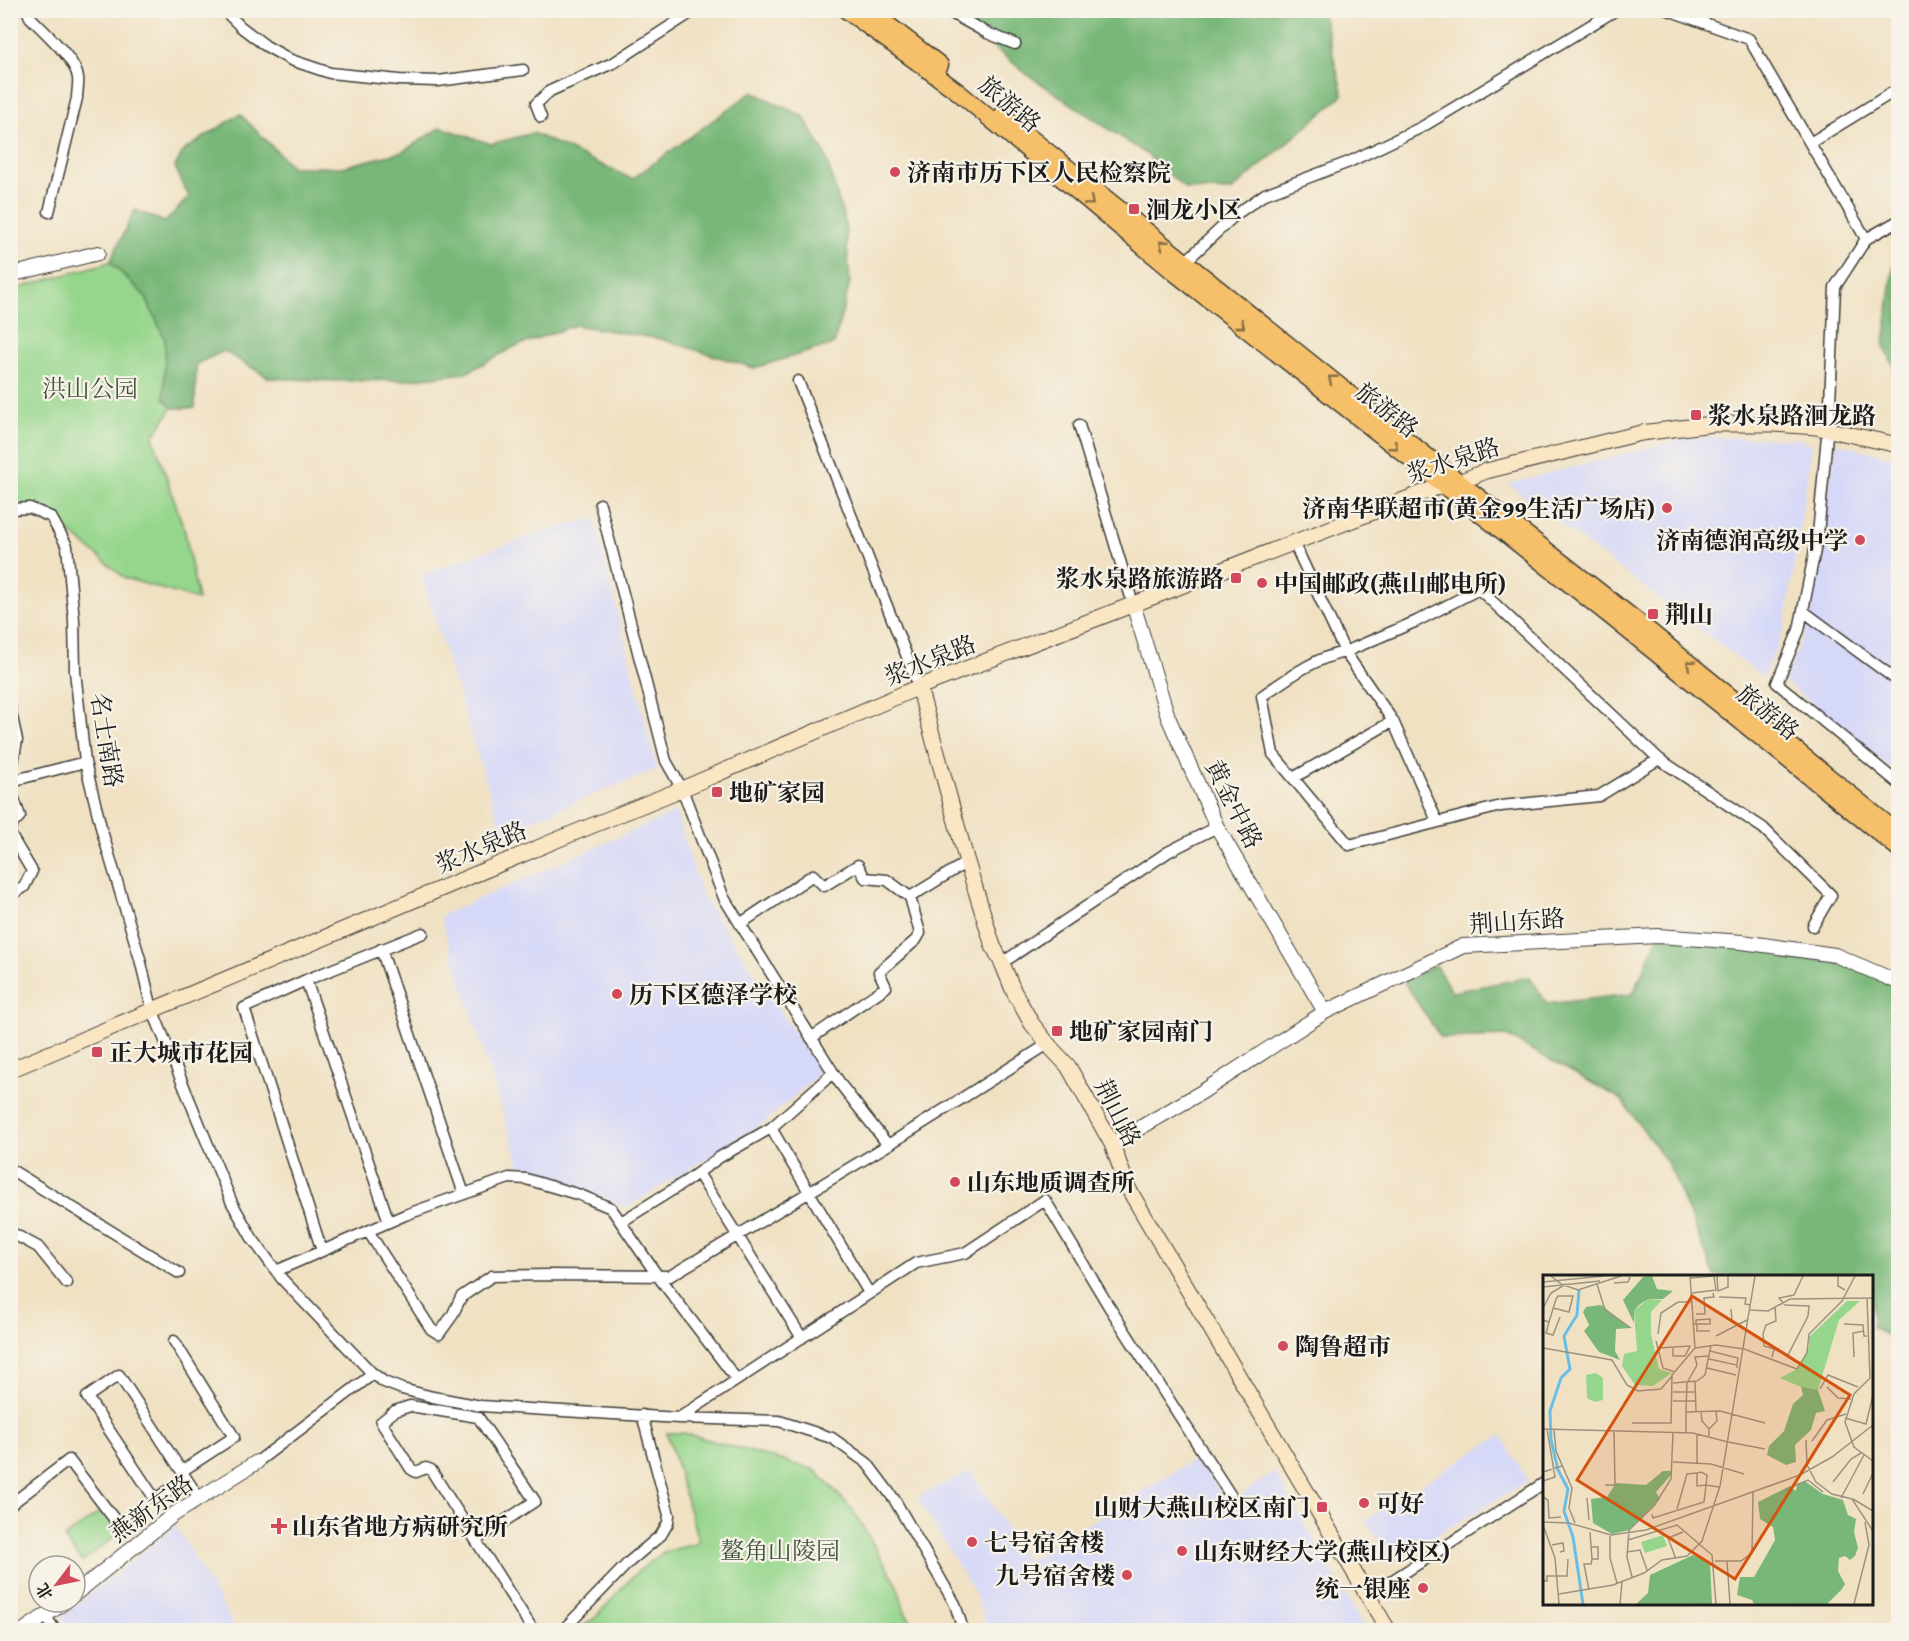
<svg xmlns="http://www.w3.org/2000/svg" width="1909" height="1641" font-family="'Gentium Book Plus','Noto Serif SC',serif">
  <rect width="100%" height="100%" fill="#f7f3e8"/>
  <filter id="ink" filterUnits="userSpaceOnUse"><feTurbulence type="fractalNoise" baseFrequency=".0167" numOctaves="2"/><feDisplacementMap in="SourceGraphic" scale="12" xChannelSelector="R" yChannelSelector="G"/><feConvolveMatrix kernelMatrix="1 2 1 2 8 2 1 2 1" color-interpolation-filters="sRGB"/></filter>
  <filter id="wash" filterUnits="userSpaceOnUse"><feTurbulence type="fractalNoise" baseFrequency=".008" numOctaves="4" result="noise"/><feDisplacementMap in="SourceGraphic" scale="24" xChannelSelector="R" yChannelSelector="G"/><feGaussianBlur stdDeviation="1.35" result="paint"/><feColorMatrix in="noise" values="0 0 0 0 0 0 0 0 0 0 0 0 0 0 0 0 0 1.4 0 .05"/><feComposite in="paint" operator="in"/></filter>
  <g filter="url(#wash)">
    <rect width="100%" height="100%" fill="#f0e1c3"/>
    <!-- built -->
    <path fill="#d6d8f8" d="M1691 437 1799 439 1812 444 1785 627 1763 677 1508 484Z
      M1836 443 1898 459V774L1784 682 1809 622Z
      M594 518 657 769 502 832 421 575 535 534Z
      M676 812 701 894 821 1072 765 1122 626 1208 520 1166 440 916Z
      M1501 1435 1528 1481 1391 1562 1365 1520Z
      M1198 1457 1228 1505 1274 1471 1366 1630H988L976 1595 917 1497 971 1471 1027 1562Z
      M176 1526 236 1630H69L61 1617Z"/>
    <!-- green -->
    <path fill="#96d68c" stroke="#597954" stroke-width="1.5" d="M110 262 145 296 165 339 172 408 153 437 185 532 198 600 125 578 51 517 11 518V290Z
      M667 1433H684L815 1470 852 1509 897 1584 905 1612 917 1630H577L596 1617 637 1572 664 1552 699 1543Z
      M103 1510 120 1532 82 1562 64 1538Z"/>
    <!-- forest -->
    <path fill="#78b778" stroke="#4a6a4a" stroke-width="1.5" d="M963 10 1325 11 1323 15 1343 95 1231 191 1186 189 1146 154 1028 75 962 22Z
      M752 92 803 116 825 154 845 223 850 282 834 344 754 368 661 339 575 325 514 347 466 373 406 380 335 381 269 378 224 351 196 364 195 408H172L164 398 165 339 145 296 110 262 135 210 165 222 189 197 175 167 183 151 240 114 292 167H342L402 152 441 127 491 144 533 133 632 179Z
      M1898 263V374L1884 346 1893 268Z
      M1658 936 1835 955 1898 982V1340L1872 1328V1276H1715L1669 1165 1621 1099 1507 1036 1441 1038 1404 982 1435 965 1452 992 1530 977 1547 1004 1633 994Z"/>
  </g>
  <g filter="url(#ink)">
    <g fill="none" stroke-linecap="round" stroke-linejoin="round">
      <defs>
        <path id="minor" d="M27 10 30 17C43 31 76 59 78 78 79 84 77 91 77 98L49 212
          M224 10 241 27 266 46 291 60 330 73 399 80 438 81 523 70
          M946 10 987 33 1015 44
          M1668 10 1749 39 1866 239
          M541 117 536 104 550 91 615 62 695 10
          M1810 143 1898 89
          M1898 221 1866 239 1835 287 1830 402 1818 535 1799 630 1777 683 1898 783
          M1182 265 1235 215 1265 194 1349 162 1422 127 1616 10
          M798 381 919 687
          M1079 425 1133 604
          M600 504 666 761 682 789 724 898 841 1085 888 1145 1048 1044
          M10 509 30 508 51 517 67 546 74 620 75 671 85 762 102 831 140 959 152 1009 232 1203 252 1238 282 1279 371 1372 384 1382 402 1389 433 1397 481 1406 679 1418 916 1263 965 1253 1045 1200 1108 1305 1231 1496 1225 1499
          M1293 541 1345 652 1417 621 1479 589 1659 759 1763 828 1831 895 1813 926
          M1803 611 1898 681
          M10 708 17 740 10 779
          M1393 721 1437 821
          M1293 778 1393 721 1345 652C1314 658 1288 678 1262 696L1273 754 1349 845 1501 806 1599 796 1659 759
          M10 784 23 778 85 762
          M10 788 20 816 10 827
          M10 834 32 871 24 887 10 896
          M740 924 813 875 824 886 858 865 865 878 887 880 910 897 967 862
          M381 949 464 1194
          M1002 963 1168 852 1217 827
          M306 980 244 1008 322 1251
          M811 1038 886 987 879 972 916 940 920 933 910 897
          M771 1128 869 1293
          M10 1169 179 1273
          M698 1173 802 1338
          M389 1222 306 980 423 933
          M621 1222 685 1182 720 1157 771 1128 833 1073
          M368 1231 431 1329 439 1334 452 1316 461 1297 492 1276 548 1275 670 1276 888 1145
          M10 1232 38 1247 67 1283
          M276 1271 405 1215 509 1178 526 1179 580 1195 611 1208 657 1275 737 1380
          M174 1341 234 1437 182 1471
          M680 1418 779 1421 832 1438 867 1463 894 1499 955 1604 963 1630
          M257 1462 373 1374
          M186 1479 155 1499 87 1397 119 1375 199 1498
          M10 1505 69 1460 118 1524
          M476 1540 535 1501 478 1417 410 1406 395 1411 381 1422 411 1469 416 1472 426 1468 431 1470 533 1630
          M1368 1596 1544 1483
          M46 1617 55 1630
          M563 1630 629 1562 661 1535 668 1523 669 1515 642 1415"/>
        <path id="tertiary" d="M10 275 98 253
          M1133 604 1168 717 1217 827 1325 1012
          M1112 1144 1202 1092 1325 1012 1463 946 1658 936 1742 942 1835 955 1898 982
          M75 1594 173 1515 257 1462
          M24 1630 65 1602"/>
        <path id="secondary" d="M919 687 967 862 993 946 1002 963 1014 992 1032 1024 1052 1049 1068 1066 1112 1144 1128 1188 1388 1630
          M10 1070 559 839 682 789 919 687 1443 485 1459 482 1486 471 1641 433 1713 424H1775L1816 427 1898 445"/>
        <path id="primary" d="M846 10 957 91 1175 273 1610 616 1898 848
          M869 10 940 65
          M1002 115 1459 482 1642 625 1898 833"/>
      </defs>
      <!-- minor casing -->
      <use href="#minor" stroke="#3c3a35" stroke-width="13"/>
      <!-- tertiary casing -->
      <use href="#tertiary" stroke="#3c3a35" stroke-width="16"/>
      <!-- secondary casing -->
      <use href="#secondary" stroke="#3c3a35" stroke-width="17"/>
      <!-- primary casing -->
      <use href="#primary" stroke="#3c3a35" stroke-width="19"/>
      <!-- minor -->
      <use href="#minor" stroke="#fff" stroke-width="10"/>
      <!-- tertiary -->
      <use href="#tertiary" stroke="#fff" stroke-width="14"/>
      <!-- secondary -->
      <use href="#secondary" stroke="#fbe6c4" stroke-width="15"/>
      <!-- primary -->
      <use href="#primary" stroke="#f6c06b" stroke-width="16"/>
    </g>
    <!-- one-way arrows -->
    <defs><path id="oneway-chevron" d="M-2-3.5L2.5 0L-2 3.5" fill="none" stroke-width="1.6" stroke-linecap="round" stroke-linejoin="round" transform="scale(1.5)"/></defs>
    <g stroke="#896e44">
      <use href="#oneway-chevron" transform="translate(1090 202) rotate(40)"/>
      <use href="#oneway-chevron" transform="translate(1163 244) rotate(-141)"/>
      <use href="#oneway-chevron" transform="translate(1241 325) rotate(38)"/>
      <use href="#oneway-chevron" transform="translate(1332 379) rotate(-141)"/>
      <use href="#oneway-chevron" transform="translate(1394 446) rotate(38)"/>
      <use href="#oneway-chevron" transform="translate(1690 664) rotate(-141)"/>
    </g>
  </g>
  <!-- markers -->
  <g fill="#d1495b" stroke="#f7f3e8" stroke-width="2">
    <circle cx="895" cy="172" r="6"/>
    <rect x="1128" y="203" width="12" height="12" rx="3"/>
    <rect x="1690" y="409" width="12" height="12" rx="3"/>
    <circle cx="1667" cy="508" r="6"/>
    <circle cx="1860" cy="540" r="6"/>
    <rect x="1230" y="572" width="12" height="12" rx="3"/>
    <circle cx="1262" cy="583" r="6"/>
    <rect x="1647" y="608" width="12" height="12" rx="3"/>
    <rect x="711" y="786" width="12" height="12" rx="3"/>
    <circle cx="617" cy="994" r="6"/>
    <rect x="1051" y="1025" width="12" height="12" rx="3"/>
    <rect x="91" y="1046" width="12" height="12" rx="3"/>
    <circle cx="955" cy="1182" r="6"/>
    <circle cx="1283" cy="1346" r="6"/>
    <circle cx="1364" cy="1503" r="6"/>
    <rect x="1316" y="1501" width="12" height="12" rx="3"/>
    <path d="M276 1517h6v6h6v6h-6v6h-6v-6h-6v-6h6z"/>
    <circle cx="972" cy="1542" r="6"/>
    <circle cx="1182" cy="1551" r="6"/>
    <circle cx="1127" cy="1575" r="6"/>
    <circle cx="1423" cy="1588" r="6"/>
  </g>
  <g text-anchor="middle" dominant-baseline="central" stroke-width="4.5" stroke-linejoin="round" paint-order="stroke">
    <!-- street labels -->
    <g font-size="24" fill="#1c1c1c" stroke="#f7f3e8">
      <text transform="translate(1010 104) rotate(40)">旅游路</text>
      <text transform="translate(1387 410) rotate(38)">旅游路</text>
      <text transform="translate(1453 460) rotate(-18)">浆水泉路</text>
      <text transform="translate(930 660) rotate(-22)">浆水泉路</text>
      <text transform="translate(1768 712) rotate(39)">旅游路</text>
      <text transform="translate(107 740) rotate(81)">名士南路</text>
      <text transform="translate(1234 804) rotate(63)">黄金中路</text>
      <text transform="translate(481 847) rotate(-23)">浆水泉路</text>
      <text transform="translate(1517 921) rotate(-4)">荆山东路</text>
      <text transform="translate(1118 1113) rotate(63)">荆山路</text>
      <text transform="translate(151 1508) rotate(-36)">燕新东路</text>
    </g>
    <!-- poi labels -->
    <g font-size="24" font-weight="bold" fill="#1c1c1c" stroke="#f7f3e8" text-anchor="start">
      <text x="907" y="172">济南市历下区人民检察院</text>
      <text x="1146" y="209">洄龙小区</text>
      <text x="1708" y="415">浆水泉路洄龙路</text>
      <text x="1655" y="508" text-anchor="end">济南华联超市(黄金99生活广场店)</text>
      <text x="1848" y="540" text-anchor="end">济南德润高级中学</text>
      <text x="1224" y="578" text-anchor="end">浆水泉路旅游路</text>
      <text x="1274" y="583">中国邮政(燕山邮电所)</text>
      <text x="1665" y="614">荆山</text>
      <text x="729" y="792">地矿家园</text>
      <text x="629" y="994">历下区德泽学校</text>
      <text x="1069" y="1031">地矿家园南门</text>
      <text x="109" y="1052">正大城市花园</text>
      <text x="967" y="1182">山东地质调查所</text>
      <text x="1295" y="1346">陶鲁超市</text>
      <text x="1376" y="1503">可好</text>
      <text x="1310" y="1507" text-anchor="end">山财大燕山校区南门</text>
      <text x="292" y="1526">山东省地方病研究所</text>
      <text x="984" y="1542">七号宿舍楼</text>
      <text x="1194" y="1551">山东财经大学(燕山校区)</text>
      <text x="1115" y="1575" text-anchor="end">九号宿舍楼</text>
      <text x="1411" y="1588" text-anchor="end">统一银座</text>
    </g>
    <!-- park labels -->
    <g font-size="24" fill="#41543e" stroke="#f7f3e8">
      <text x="90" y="388">洪山公园</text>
      <text x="780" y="1550">鳌角山陵园</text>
    </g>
  </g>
  <!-- overview -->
  <g transform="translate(1543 1275)">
    <rect width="330" height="330" fill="#f0e1c3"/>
    <path d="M105 24 119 25 108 37V59L116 94 129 98 110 111 92 110 79 91 81 79 94 76 91 36ZM304 26H317L296 45 275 115H265L237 103 254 94 266 72V62ZM53 98 60 103V125L52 127 44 123 43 100ZM120 260 124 271 102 278 98 267Z" fill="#96d68c"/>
    <path d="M109 1 114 14 130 16 120 24H105L96 30 91 36V48L80 25 100 2ZM58 30 88 53 73 54 72 76 77 85 56 77 41 56 46 50 40 37 43 32ZM258 112 275 115 282 136 273 138 268 155 252 170 253 187 243 190 224 180 226 171 241 156 250 129 260 120ZM120 196H128V200L113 217 117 224 86 255 69 259 50 248 48 224 64 222 73 208 103 210ZM263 207 280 219 300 225 305 240 313 244 311 257 315 273 312 281 307 285 302 281 296 283 295 296 302 309 299 314 284 329H211L209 325 194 320 197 302H211L232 265 230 252 217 244 215 227 247 211 253 216 254 208ZM150 280 167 287 169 329H93L105 318 107 300Z" fill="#78b778"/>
    <path fill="none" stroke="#69bee5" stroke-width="3" d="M36 15 34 40 21 61 27 94 18 103 7 136 8 165 15 195 25 214 21 236 30 262 40 329"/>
    <path fill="none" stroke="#9b9280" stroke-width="1.5" d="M8 1 18 9 35 15 78 1M147 1 152 73M174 1 175 16 185 12V1M295 1V11L302 15M147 3 170 1M0 7 61 1M71 8 85 7 87 2M54 9 62 35 88 53M0 12 57 6M149 18 173 15 171 1M176 22 203 23 202 29 207 30M324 23 327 103 311 119 302 147 311 172 330 186M0 33 8 18 23 9M188 34 189 46 196 50M207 35 225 36 247 24 330 23M153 39H162L161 23 171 22 170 18M0 45 6 47 3 58 10 60 17 42M6 47 13 24 15 21H30L26 37 10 33M151 49H167V44L153 45V49M154 49V56H167M301 49 320 50 321 61H324M115 59 118 38 135 27H148M173 61 204 45M113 66 120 93 132 97M0 73 69 85 84 110 95 116 118 114 129 101M115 73 147 71 142 81H130V73M231 74 245 80 265 41 266 31 242 30 236 23 251 20 260 1M167 76 195 83 194 89M229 82 231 74 221 71 220 59 223 50 233 46 232 32M311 82 310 58 321 56M166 84 194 90V93M164 93 193 100M152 107 153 136M130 108 154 106 162 100 168 70M284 112 295 123 308 124M277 114 285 100 315 112M130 117H152M130 126H152M158 136 159 146 166 154M143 137 144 108 154 90 152 82 166 81M302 143 323 149 330 120M89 148H128L129 100 152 73 173 70 201 74 254 94 264 78 266 59 299 26 312 1M0 154 150 158 185 167M11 155 13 176 29 213 26 233 32 248M143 157V137L177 136 222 148M154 159V188M166 161V154L174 146 173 136M263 165 264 190 273 207 289 219 309 224 330 256M269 166 284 145 303 139M185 167 222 174M130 187 168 189 201 199M0 197 19 191M0 206 12 202 4 154M290 207 308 184 318 178M62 210H72L71 157M242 215 265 205 280 217M320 219 330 198M0 222 5 225 6 243 18 242M44 223 46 245M298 223 321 180M310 224 330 236M134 234 144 199 154 198 158 197 164 200 163 210 154 211V198M109 239 110 243 161 227 163 210 176 212M0 247 26 248 68 260 103 255 257 200 289 182 330 150M0 250 12 283 16 329M67 261V283L74 308M85 265 134 250 169 280 173 329M9 270 20 268 21 276 17 277M48 272H55V284H49M84 277 97 275 104 295M133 284 125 263 140 257M172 286H198L209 278 210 217M184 286 187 329M89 302 84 282 86 255 111 231 128 204 130 158M0 306H4V301H24L25 284M46 315 41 289H48L49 284 47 257M16 319 70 310 101 298 119 285 144 281 159 266 177 211 212 1M77 329 79 307M311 329 326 270 322 247"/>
    <path fill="#d4530e" fill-opacity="0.15" stroke="#d4530e" stroke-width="3" d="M149 21 307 120 192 304 34 205Z"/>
    <rect width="330" height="330" fill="none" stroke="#1c1c1c" stroke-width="3"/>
  </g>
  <!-- margin -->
  <rect width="1909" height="1641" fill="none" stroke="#f7f3e8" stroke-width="36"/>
  <!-- north arrow -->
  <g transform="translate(57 1584) rotate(238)"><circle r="28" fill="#f7f3e8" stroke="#9f9d96" stroke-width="1.5"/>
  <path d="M0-4.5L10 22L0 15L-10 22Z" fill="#d1495b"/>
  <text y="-9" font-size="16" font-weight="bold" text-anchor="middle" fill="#1c1c1c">北</text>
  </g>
</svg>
